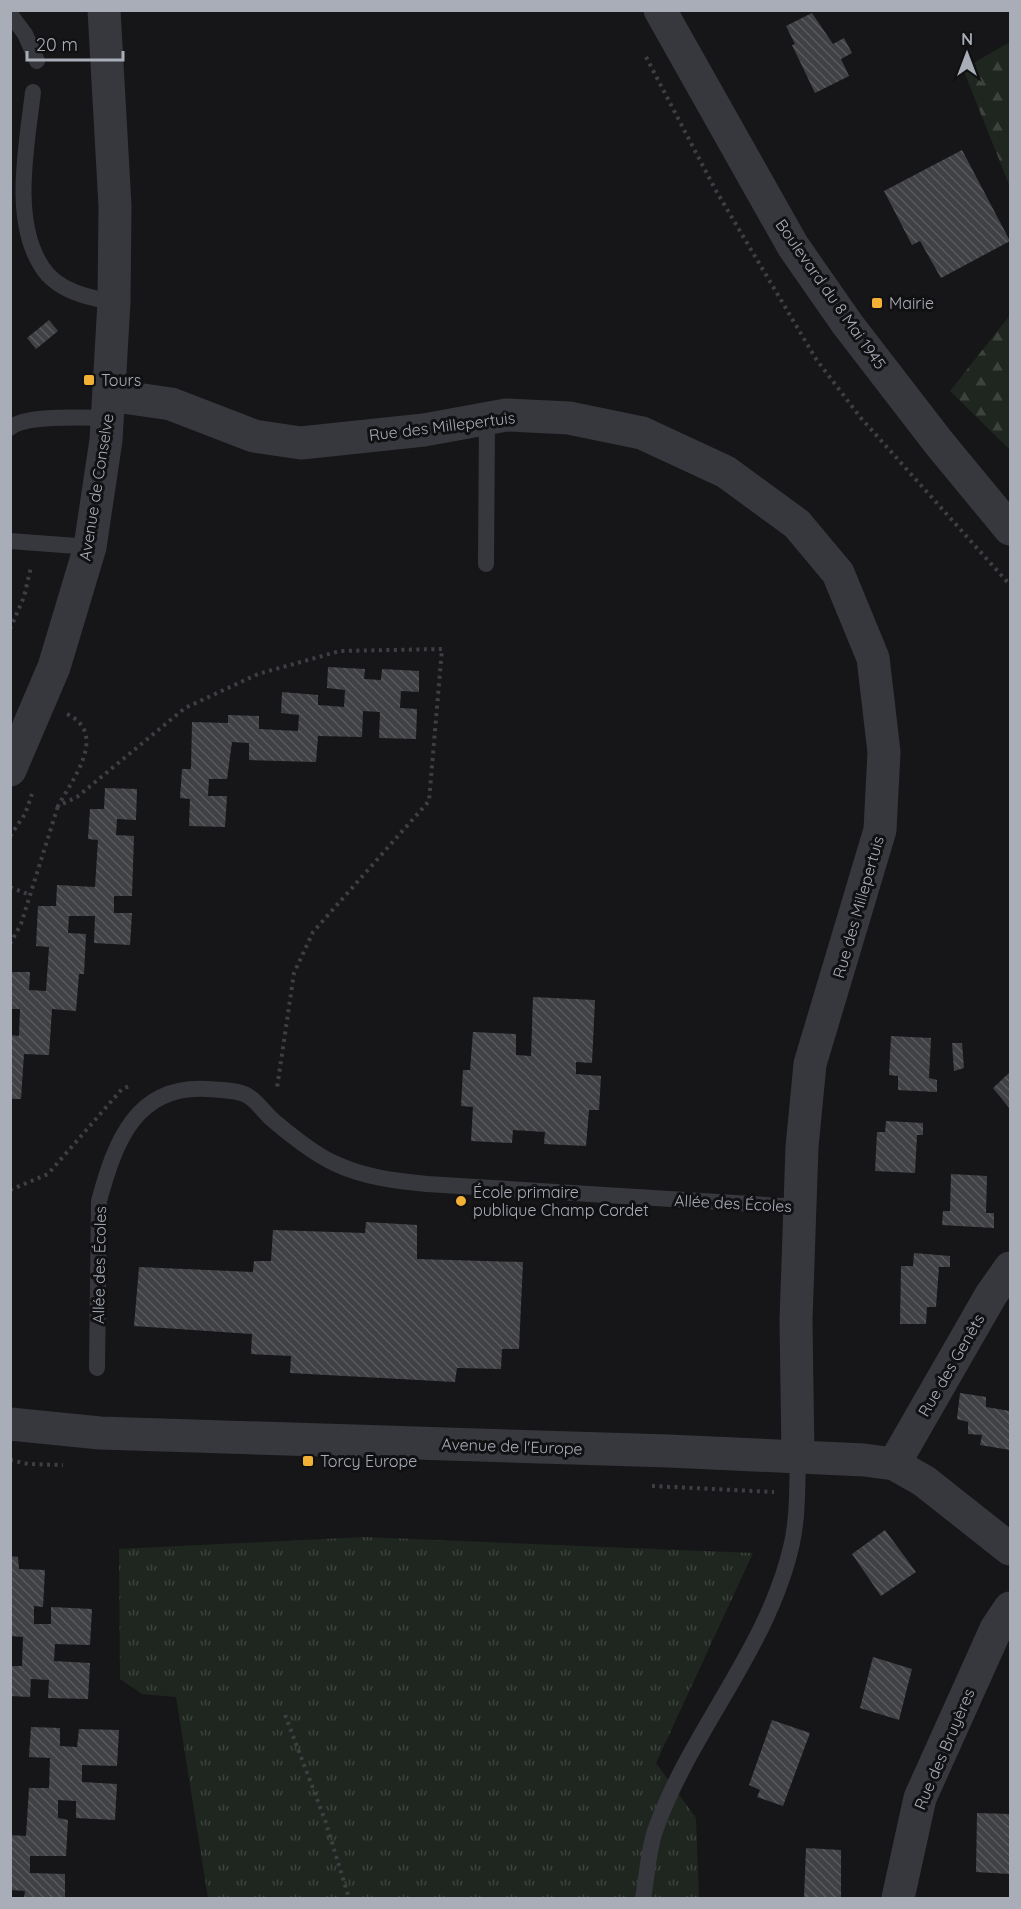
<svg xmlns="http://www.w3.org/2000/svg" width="1021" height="1909" font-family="Quicksand,sans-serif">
  <defs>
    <pattern id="forest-firs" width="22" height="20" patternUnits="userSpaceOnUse" patternTransform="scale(1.5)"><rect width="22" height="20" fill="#1e261f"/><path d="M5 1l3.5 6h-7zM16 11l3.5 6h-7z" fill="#3c433d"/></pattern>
    <pattern id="park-tufts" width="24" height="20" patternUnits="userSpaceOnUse" patternTransform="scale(1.5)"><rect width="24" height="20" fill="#1e261f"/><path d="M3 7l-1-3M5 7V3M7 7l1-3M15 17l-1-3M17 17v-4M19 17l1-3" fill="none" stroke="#3c433d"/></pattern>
    <pattern id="building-back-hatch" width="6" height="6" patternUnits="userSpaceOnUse" patternTransform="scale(1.5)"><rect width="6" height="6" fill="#404145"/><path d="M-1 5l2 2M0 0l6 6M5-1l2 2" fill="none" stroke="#595a5e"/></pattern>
  </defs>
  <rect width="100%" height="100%" fill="#161618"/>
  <!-- forest -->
  <path fill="url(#forest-firs)" d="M1010 42V187L963 69Z
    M1010 315V450L950 391Z"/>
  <!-- park -->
  <path fill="url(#park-tufts)" d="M364 1537 753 1553 656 1763 696 1818 699 1898H208L176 1697 142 1694 120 1679 119 1549Z"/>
  <!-- building -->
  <path fill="url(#building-back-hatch)" d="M812 13 833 44 844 38 852 53 841 59 849 76 815 93 792 45 795 44 786 26Z
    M962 150 1010 241 941 278 920 241 912 245 884 191Z
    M49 320 58 331 36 349 27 338Z
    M328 667 365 669 364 679 381 680 382 669 419 671V692L401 691 400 708 417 709 416 739 379 738 380 712 363 711 362 737 318 736 316 762 249 760V743L232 742 227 779H209L208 796H227L225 827 189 826 190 799 180 798 182 769H191L192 722 228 723V715L259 716V729L298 731 299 715 281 713 282 692 318 695V705L344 707 345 690 327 688Z
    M105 788 137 789 136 820 117 819 116 835 134 836 132 896H114V913H132L130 945 94 943 95 916H69L68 933 86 934 84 974H79L76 1011 52 1009 49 1055 24 1054 21 1099H10V1035L19 1036 20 1009H10V972H30L29 990 46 991 49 947 36 946 38 906H56L57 885 95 887 98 840 88 839 90 809H104Z
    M533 997 595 1000 592 1063 576 1062V1074L601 1076 599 1110H589L586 1146 544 1144 545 1132 513 1130 512 1143 471 1141 473 1107 461 1106 463 1070H470L473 1032 516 1034V1055L531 1056Z
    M891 1036 931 1038 929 1078 937 1080V1092L898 1090V1076L889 1075Z
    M952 1043H962L964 1068 954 1071Z
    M1010 1072V1109L993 1088Z
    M886 1121 923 1123V1135H917L915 1173 875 1171 877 1132H885Z
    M951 1174 987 1176 986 1213H994V1228L942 1225 943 1211H950Z
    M366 1222 417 1225V1259L523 1262 519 1349H502L501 1369 457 1368 455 1382 290 1373 291 1356 251 1354 252 1334 134 1326 139 1267 253 1272 254 1261H271L273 1230 365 1233Z
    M914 1253 950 1256V1267H939L936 1307H927L926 1324H900L901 1266H913Z
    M960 1393 986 1397V1407L1010 1411V1450L980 1445 982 1435 968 1434V1422L957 1419Z
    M885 1530 916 1572 881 1596 852 1554Z
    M10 1556 18 1557 19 1569 45 1570 43 1607 34 1606V1624H51V1607L92 1609 90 1645 55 1644 54 1661 90 1663 88 1699 48 1698 49 1680 31 1679 30 1697 10 1696V1666H22L23 1637 10 1636Z
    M873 1657 912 1669 899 1720 860 1708Z
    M772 1720 810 1733 783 1806 757 1797 760 1790 749 1785Z
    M31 1727 60 1728V1746L77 1747 79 1729 119 1730 117 1766 82 1765V1782L117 1784 115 1820 76 1818V1801L58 1800V1818L68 1820 66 1856H30V1873L65 1874V1898H24L25 1891 10 1890V1835L26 1836 29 1788H49L50 1758 29 1757Z
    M977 1813 1010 1814V1874L976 1872Z
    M806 1848 841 1850V1898H804Z"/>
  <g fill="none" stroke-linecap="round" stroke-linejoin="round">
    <!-- path -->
    <path stroke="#3d3f44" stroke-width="4" stroke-dasharray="3 4.5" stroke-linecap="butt" d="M646 57 715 189 816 359 860 417 1010 585
      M10 629 24 597 31 567
      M67 714C109 734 72 780 58 806L77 797 185 708 258 674 340 651 442 649 429 801 313 932 294 973 277 1088
      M10 836 25 814 32 794
      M10 887 30 895
      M10 944 21 924 58 806
      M10 1190 48 1174 122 1089 132 1085
      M10 1460 28 1464 63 1465
      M652 1486 774 1492
      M285 1715 325 1820 349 1898"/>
    <!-- service -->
    <path stroke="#37383d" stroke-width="16" d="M10 14 25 34 37 61
      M33 92C27 144 11 220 42 267 57 291 89 298 114 302
      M10 428C25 414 86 418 107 418
      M10 541 90 547
      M486 564 487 419
      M97 1368 99 1201C115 1142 136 1084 208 1089 218 1090 239 1090 248 1096 258 1102 265 1114 274 1121 289 1134 316 1155 334 1163 363 1177 395 1181 427 1184L800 1207
      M643 1898C647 1877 648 1852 655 1831 690 1731 769 1648 792 1543 798 1515 797 1486 798 1457"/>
    <!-- minor -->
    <path stroke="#37383d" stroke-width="33" d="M109 395 171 404 254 436 301 443 424 430 506 415 569 418 642 433 726 472 797 524 838 573 873 658 884 752 880 830 810 1064 802 1147 796 1320 798 1457
      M10 770 54 667 90 547 106 440 114 302 115 206 104 10
      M10 1424 100 1433 669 1451 864 1460 894 1464 924 1481 1010 1549
      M894 1464 991 1295 1010 1268
      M898 1898 920 1798 996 1629 1010 1608"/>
    <!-- tertiary -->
    <path stroke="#37383d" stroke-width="33" d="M660 10 793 246 848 325 939 443 1010 529"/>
  </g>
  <!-- markers -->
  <g fill="#f2b134" stroke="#111113" stroke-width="2">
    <rect x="871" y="297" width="12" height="12" rx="3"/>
    <rect x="83" y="374" width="12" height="12" rx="3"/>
    <circle cx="461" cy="1201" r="6"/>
    <rect x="302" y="1455" width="12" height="12" rx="3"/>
  </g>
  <g text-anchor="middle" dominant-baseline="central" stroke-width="6" stroke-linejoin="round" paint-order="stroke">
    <!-- street labels -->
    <g font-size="16" fill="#a8adb8" stroke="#111113">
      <text transform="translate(831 294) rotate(55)">Boulevard du 8 Mai 1945</text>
      <text transform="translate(442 426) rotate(-7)">Rue des Millepertuis</text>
      <text transform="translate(96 487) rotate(-81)">Avenue de Conselve</text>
      <text transform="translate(858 907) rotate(-74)">Rue des Millepertuis</text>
      <text transform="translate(733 1203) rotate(3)">Allée des Écoles</text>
      <text transform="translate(99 1265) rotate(-89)">Allée des Écoles</text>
      <text transform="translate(951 1365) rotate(-60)">Rue des Genêts</text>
      <text transform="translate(512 1446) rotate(2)">Avenue de l'Europe</text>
      <text transform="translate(944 1749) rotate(-67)">Rue des Bruyères</text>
    </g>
    <!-- poi labels -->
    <g font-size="16" fill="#a8adb8" stroke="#111113" text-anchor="start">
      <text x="889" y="303">Mairie</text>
      <text x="101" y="380">Tours</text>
      <text x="473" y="1192">École primaire<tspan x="473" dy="18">publique Champ Cordet</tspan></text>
      <text x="320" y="1461">Torcy Europe</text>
    </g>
  </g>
  <!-- border -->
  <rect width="1021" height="1909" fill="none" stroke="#a8adb8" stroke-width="24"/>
  <!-- north arrow -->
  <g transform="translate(967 54)" stroke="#111113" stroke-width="4.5" paint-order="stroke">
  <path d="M0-4.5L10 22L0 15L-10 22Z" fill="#a8adb8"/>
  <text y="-9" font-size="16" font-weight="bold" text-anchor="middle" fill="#a8adb8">N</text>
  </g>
  <!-- scale -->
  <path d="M27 51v9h96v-9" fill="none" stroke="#a8adb8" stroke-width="3"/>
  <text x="36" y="51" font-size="18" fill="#a8adb8" stroke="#111113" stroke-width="4.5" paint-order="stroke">20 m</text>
</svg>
